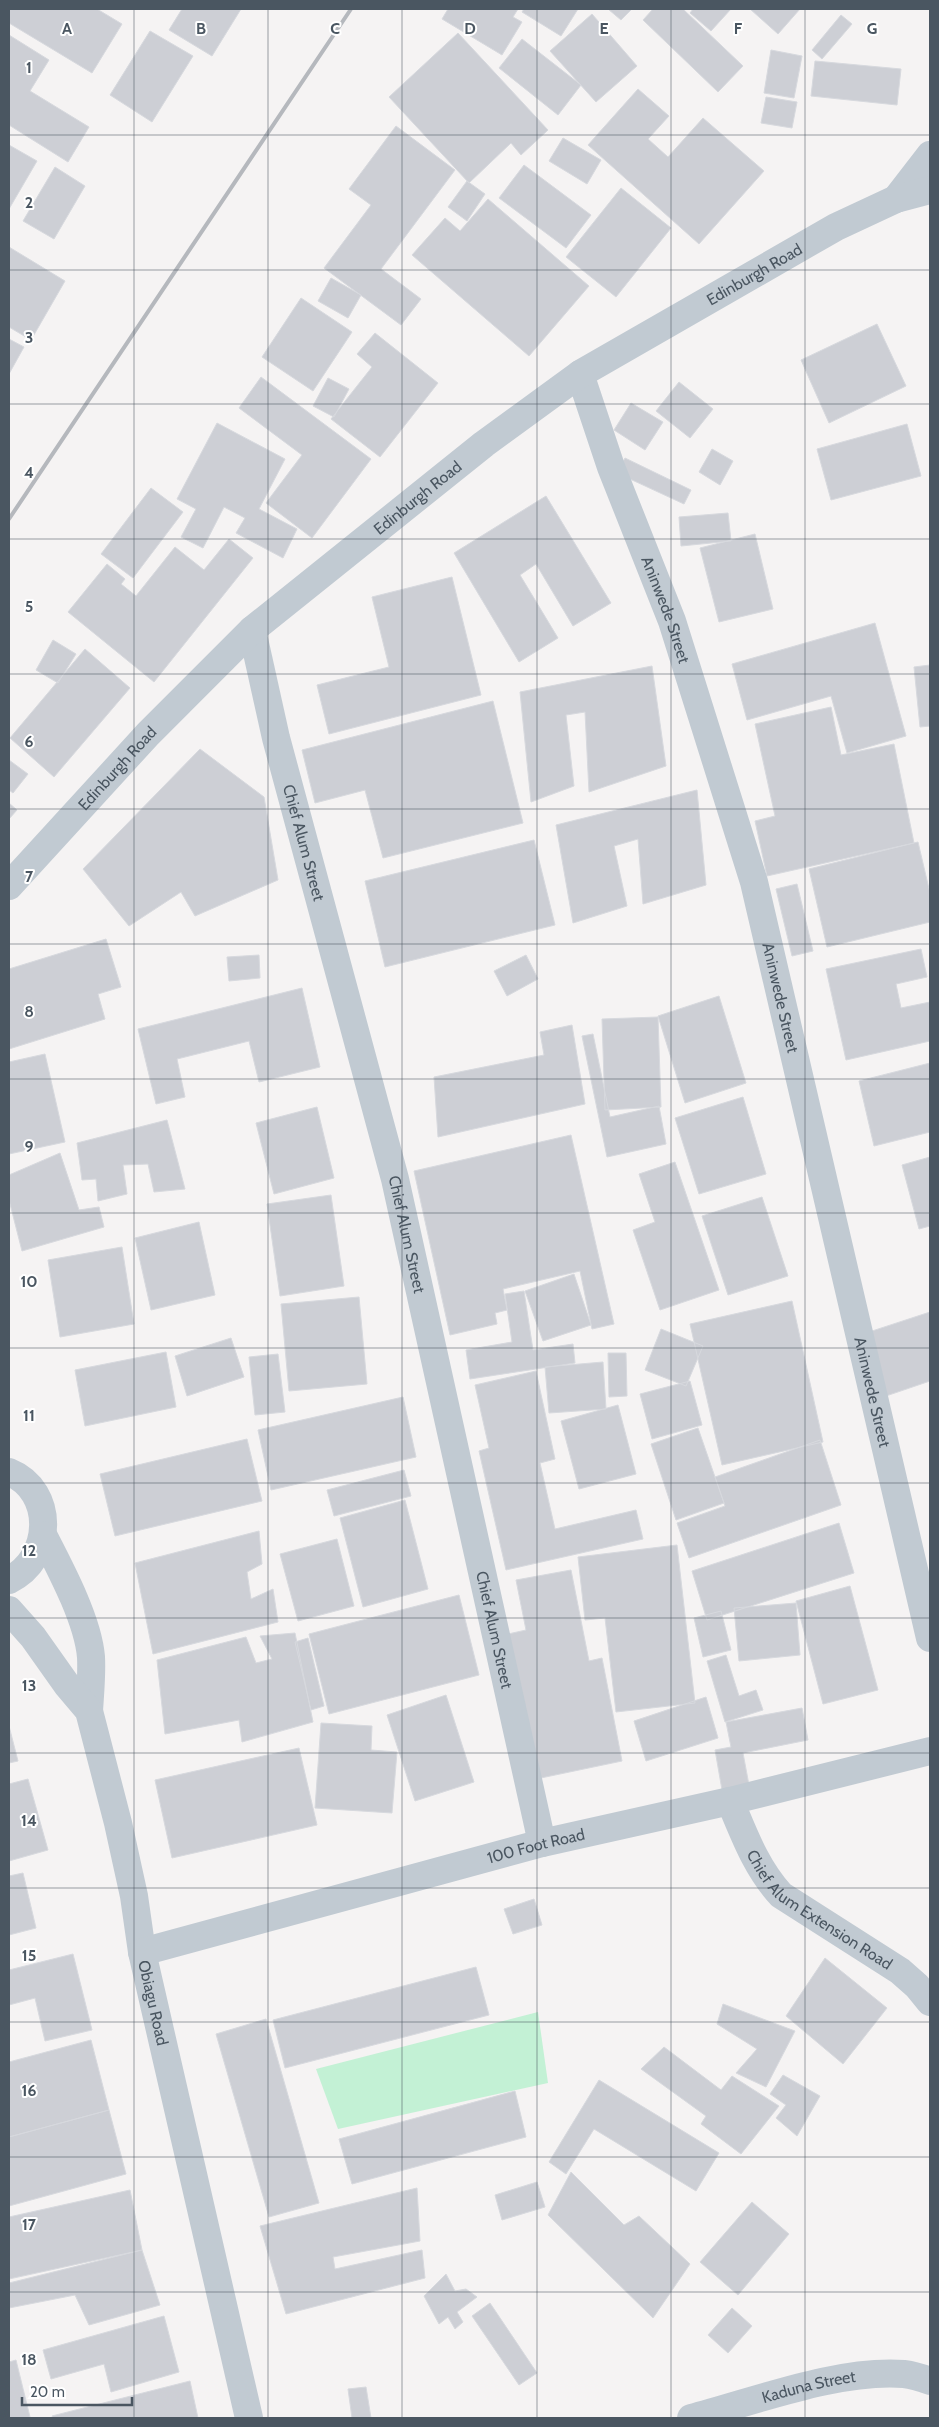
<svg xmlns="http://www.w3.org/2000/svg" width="939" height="2427" font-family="Cabin,sans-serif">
  <rect width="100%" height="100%" fill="#f5f3f3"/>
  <!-- green -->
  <path fill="#c3f1d5" d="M538 2012 548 2083 338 2129 316 2069Z"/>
  <!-- building -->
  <path fill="#cdcfd5" stroke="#d7d9de" d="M9 9H97L122 24 92 73 9 23Z
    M182 9H241L212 56 169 30Z
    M448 9H518L513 17 522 22 502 55 442 19Z
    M524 9H578L561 36 522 12Z
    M608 9H632L621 20Z
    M653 9H683L743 66 718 92 643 20Z
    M693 9H731L711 31 690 13Z
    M750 9H800L778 34Z
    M592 14 637 66 596 102 550 51Z
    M841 15 852 24 822 59 812 50Z
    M150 31 193 56 152 122 110 95Z
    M458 33 548 130 521 155 511 143 469 183 389 97Z
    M9 35 49 60 30 91 89 127 68 162 9 125Z
    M522 39 581 85 558 115 499 68Z
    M771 50 802 56 794 98 764 93Z
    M815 61 901 69 897 105 811 96Z
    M638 89 669 116 648 139 668 157 703 118 764 171 699 244 588 145Z
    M766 97 797 102 792 128 761 123Z
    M396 126 455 170 381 269 421 299 401 325 324 268 371 205 349 189Z
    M563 138 601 160 587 184 549 161Z
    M9 145 37 161 9 209Z
    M524 165 591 215 566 248 499 198Z
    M55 167 85 186 54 239 23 221Z
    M467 181 485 194 467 221 448 207Z
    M621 188 671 228 616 297 566 257Z
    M488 199 589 286 529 356 412 255 445 218 460 231Z
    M9 247 65 281 31 340 9 327Z
    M331 278 361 295 348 318 318 301Z
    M301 298 352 332 313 391 262 357Z
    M877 324 906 386 829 423 801 360Z
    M375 333 438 383 380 457 331 419 372 367 357 354Z
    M9 339 24 347 9 374Z
    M261 377 371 459 312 538 266 503 302 455 239 408Z
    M328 378 349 389 334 417 313 406Z
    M679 382 713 409 690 438 656 411Z
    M631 403 663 422 645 450 614 430Z
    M217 423 285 459 259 509 297 529 283 558 236 533 245 518 224 507 203 548 181 537 196 509 177 499Z
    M907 424 921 476 831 500 817 449Z
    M712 449 733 461 720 485 699 472Z
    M625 458 691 490 684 504 617 473Z
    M151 488 183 512 133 578 101 554Z
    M546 496 611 603 573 626 536 564 520 575 558 638 519 662 454 553Z
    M728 513 731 541 681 546 679 517Z
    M755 534 773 609 719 622 700 548Z
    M229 539 253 558 154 682 68 612 107 564 125 579 121 584 136 596 175 547 204 570Z
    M452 577 481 695 329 734 317 685 389 667 372 597Z
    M875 623 906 736 847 753 831 696 747 720 732 664Z
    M53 640 76 654 58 683 36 670Z
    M85 649 130 688 54 777 10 738Z
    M930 665V726L920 727 914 667Z
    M652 666 666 766 589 792 585 712 566 715 574 786 531 802 520 692Z
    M493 701 523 823 383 858 365 790 315 803 302 750Z
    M831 707 841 755 894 744 914 843 767 876 755 821 775 816 755 724Z
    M200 749 264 797 278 880 195 916 181 892 129 926 83 869Z
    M9 760 28 774 13 793 9 790Z
    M697 790 706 885 643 904 638 839 614 846 627 906 573 923 556 825Z
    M9 803 17 810 9 819Z
    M534 840 555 925 385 967 365 881Z
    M918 842 930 893V922L827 947 809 869Z
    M797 884 813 951 792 956 776 889Z
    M106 939 121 987 98 994 105 1019 9 1049V969Z
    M921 949 927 977 896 984 901 1008 930 1002V1041L846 1060 826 969Z
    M259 955 260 978 229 981 227 957Z
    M526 955 538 979 507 996 494 971Z
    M302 988 320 1067 259 1082 249 1041 177 1059 185 1097 156 1104 138 1029Z
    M719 996 746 1083 685 1103 658 1016Z
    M658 1017 661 1107 605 1110 602 1019Z
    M572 1025 585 1104 438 1137 434 1077 544 1055 540 1032Z
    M593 1034 610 1117 659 1106 666 1144 607 1157 582 1036Z
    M45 1054 65 1142 9 1154V1062Z
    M930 1063V1132L874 1146 859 1081Z
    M743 1097 766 1174 699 1194 675 1118Z
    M317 1107 334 1178 274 1194 256 1123Z
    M167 1120 185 1189 154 1192 148 1164 123 1165 127 1194 98 1201 96 1179 82 1180 77 1143Z
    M571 1135 614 1324 592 1329 580 1271 503 1289 507 1310 495 1313 497 1324 450 1335 414 1171Z
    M60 1153 79 1210 99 1207 104 1227 22 1251 9 1200V1175Z
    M930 1157V1226L919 1229 902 1165Z
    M675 1162 719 1290 660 1310 633 1230 655 1222 639 1174Z
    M331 1195 344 1286 280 1296 267 1204Z
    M762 1197 788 1276 728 1295 702 1216Z
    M199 1222 215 1295 151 1310 135 1238Z
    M122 1247 134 1324 60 1337 48 1260Z
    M574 1274 591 1325 543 1341 525 1291Z
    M524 1291 533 1350 573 1344 575 1363 470 1379 466 1350 512 1342 505 1294Z
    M359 1297 367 1384 289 1391 281 1304Z
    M792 1301 823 1442 722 1465 690 1324Z
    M930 1312V1381L883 1397 863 1334Z
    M661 1329 703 1346 686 1386 645 1370Z
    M231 1338 244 1377 187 1396 175 1356Z
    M166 1352 176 1407 85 1426 75 1370Z
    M608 1353H626L627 1396 609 1397Z
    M278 1354 285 1412 255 1415 249 1357Z
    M603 1362 606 1409 549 1413 545 1367Z
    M536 1371 555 1459 540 1463 555 1529 636 1510 643 1539 506 1570 479 1451 489 1448 475 1385Z
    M690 1381 702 1425 652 1439 640 1394Z
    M403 1397 416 1457 271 1490 258 1430Z
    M618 1405 636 1474 579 1489 561 1421Z
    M698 1428 724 1503 676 1520 651 1444Z
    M247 1439 262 1501 115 1536 100 1474Z
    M820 1440 841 1505 689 1558 677 1523 725 1506 715 1477Z
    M404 1470 411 1496 334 1516 327 1490Z
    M405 1500 428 1589 363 1607 340 1518Z
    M839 1523 854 1573 707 1620 692 1571Z
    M259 1531 262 1564 247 1572 251 1599 273 1589 278 1622 153 1654 135 1563Z
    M337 1539 354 1606 298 1621 280 1554Z
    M677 1545 695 1703 616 1712 605 1618 585 1620 578 1557Z
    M571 1570 589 1661 602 1658 622 1761 536 1779 508 1634 526 1630 516 1580Z
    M850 1586 878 1690 823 1704 796 1601Z
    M459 1595 479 1675 329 1714 309 1634Z
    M796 1603 800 1655 739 1661 734 1608Z
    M721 1611 731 1650 703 1657 694 1618Z
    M295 1633 313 1722 242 1742 239 1720 165 1734 157 1660 246 1637 256 1663 272 1659 260 1636Z
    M308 1638 324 1706 311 1710 295 1642Z
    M726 1655 739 1696 756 1690 763 1710 725 1722 707 1661Z
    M446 1695 474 1782 415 1801 387 1715Z
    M706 1697 718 1738 646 1761 634 1721Z
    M802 1708 808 1740 743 1753 749 1785 722 1790 715 1750 731 1747 726 1722Z
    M321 1723 372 1726 371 1750 397 1752 392 1813 315 1808Z
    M9 1726 18 1761 9 1763Z
    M299 1748 317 1825 172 1858 155 1780Z
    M28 1779 48 1850 9 1861V1784Z
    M23 1873 36 1928 9 1935V1876Z
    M534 1899 542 1925 513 1934 504 1909Z
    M73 1954 92 2030 45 2041 35 1998 9 2005V1970Z
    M825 1958 887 2008 843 2064 786 2016Z
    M476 1967 489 2015 285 2068 273 2020Z
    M723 2004 795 2031 766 2087 736 2073 757 2049 717 2024Z
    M266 2019 319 2203 269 2217 216 2034Z
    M91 2040 109 2110 9 2137V2062Z
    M664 2047 721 2090 732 2076 779 2106 741 2154 701 2124 706 2116 641 2069Z
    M783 2075 820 2096 797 2136 776 2118 786 2105 770 2094Z
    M599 2080 719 2153 696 2191 594 2129 566 2174 549 2162Z
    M515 2091 526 2137 352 2184 339 2139Z
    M109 2110 126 2174 9 2206V2137Z
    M571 2172 624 2225 639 2216 690 2264 653 2318 548 2215Z
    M537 2182 545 2207 502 2220 495 2195Z
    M417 2188 420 2241 333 2257 335 2269 422 2250 425 2278 286 2314 260 2226Z
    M130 2190 142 2250 9 2279V2217Z
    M752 2202 789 2234 738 2295 700 2262Z
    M142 2250 160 2305 89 2325 75 2295 9 2308V2283Z
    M446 2274 455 2291 466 2289 477 2297 457 2312 463 2322 455 2329 448 2317 439 2324 424 2296Z
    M490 2303 537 2373 519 2385 472 2316Z
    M732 2308 752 2326 728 2353 708 2335Z
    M164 2316 179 2372 111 2392 104 2364 51 2379 43 2350Z
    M16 2360 30 2417 25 2418H9V2362Z
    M190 2381 198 2418H53L52 2416Z
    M366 2387 371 2418H352L348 2389Z"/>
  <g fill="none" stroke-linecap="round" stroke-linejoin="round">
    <!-- minor -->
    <g stroke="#c1cad2" stroke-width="28">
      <path d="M896 199 930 155"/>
      <path id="s1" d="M580 374 611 467 672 621 754 882 930 1638"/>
      <path id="s2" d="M252 630 276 738 395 1179 542 1843"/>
      <path id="s3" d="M9 886 148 734 252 630 484 444 580 374 836 227 896 199 930 190"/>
      <path d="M9 1472C56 1491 53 1559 9 1580"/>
      <path d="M43 1535C60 1568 88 1620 91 1657 92 1675 90 1694 89 1711"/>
      <path id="s4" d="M9 1610 33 1637 67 1685 89 1711 118 1823 134 1896 142 1952 249 2418"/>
      <path id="s5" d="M730 1801C744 1834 756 1868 781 1895L900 1971 917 1986 930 2002"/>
      <path id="s6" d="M142 1952 542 1843 730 1801 930 1751"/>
      <path id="s7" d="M691 2418C756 2401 838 2369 904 2374 913 2375 922 2378 930 2381"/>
    </g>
    <!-- rail -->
    <path stroke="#b5b8bd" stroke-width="4" d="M9 519 351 9"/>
  </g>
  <!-- grid -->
  <path fill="none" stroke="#4a5661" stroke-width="1" stroke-opacity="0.55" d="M134 9V2418M268 9V2418M402 9V2418M537 9V2418M671 9V2418M805 9V2418M9 135H930M9 270H930M9 404H930M9 539H930M9 674H930M9 809H930M9 944H930M9 1079H930M9 1213H930M9 1348H930M9 1483H930M9 1618H930M9 1753H930M9 1888H930M9 2022H930M9 2157H930M9 2292H930"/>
  <g text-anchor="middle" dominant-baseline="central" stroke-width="4" stroke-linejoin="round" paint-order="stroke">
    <!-- street labels -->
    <g font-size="16" fill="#4a5661" stroke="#fff">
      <text stroke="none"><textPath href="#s3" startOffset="970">Edinburgh Road</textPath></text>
      <text stroke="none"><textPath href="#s3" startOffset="565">Edinburgh Road</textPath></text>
      <text stroke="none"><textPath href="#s1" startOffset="251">Aninwede Street</textPath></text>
      <text stroke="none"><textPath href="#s3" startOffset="160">Edinburgh Road</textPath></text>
      <text stroke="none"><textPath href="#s2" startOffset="219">Chief Alum Street</textPath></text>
      <text stroke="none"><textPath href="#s1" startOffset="656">Aninwede Street</textPath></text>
      <text stroke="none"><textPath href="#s2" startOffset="624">Chief Alum Street</textPath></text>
      <text stroke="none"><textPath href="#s1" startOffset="1061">Aninwede Street</textPath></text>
      <text stroke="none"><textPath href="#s2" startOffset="1029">Chief Alum Street</textPath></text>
      <text stroke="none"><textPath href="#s6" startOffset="408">100 Foot Road</textPath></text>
      <text stroke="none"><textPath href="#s5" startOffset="146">Chief Alum Extension Road</textPath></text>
      <text stroke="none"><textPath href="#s4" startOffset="428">Obiagu Road</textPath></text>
      <text stroke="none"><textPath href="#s7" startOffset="122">Kaduna Street</textPath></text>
    </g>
  </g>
  <g font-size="16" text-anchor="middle" font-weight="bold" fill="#4a5661" stroke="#fff" stroke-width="4" stroke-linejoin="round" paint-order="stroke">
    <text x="67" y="34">A</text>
    <text x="201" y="34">B</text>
    <text x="335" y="34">C</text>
    <text x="470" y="34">D</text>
    <text x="604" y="34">E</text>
    <text x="738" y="34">F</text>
    <text x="872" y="34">G</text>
    <text x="29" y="73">1</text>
    <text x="29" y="208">2</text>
    <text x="29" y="343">3</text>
    <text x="29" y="478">4</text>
    <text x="29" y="612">5</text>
    <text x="29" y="747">6</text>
    <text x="29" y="882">7</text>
    <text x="29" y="1017">8</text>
    <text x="29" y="1152">9</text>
    <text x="29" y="1287">10</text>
    <text x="29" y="1421">11</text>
    <text x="29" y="1556">12</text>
    <text x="29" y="1691">13</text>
    <text x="29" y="1826">14</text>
    <text x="29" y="1961">15</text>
    <text x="29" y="2096">16</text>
    <text x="29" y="2230">17</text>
    <text x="29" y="2365">18</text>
  </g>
  <!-- border -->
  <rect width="939" height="2427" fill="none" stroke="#4a5661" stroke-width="20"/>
  <!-- scale -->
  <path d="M22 2397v8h110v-8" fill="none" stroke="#4a5661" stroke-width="2.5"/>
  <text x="30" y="2397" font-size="15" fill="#4a5661" stroke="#ffffff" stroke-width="4" paint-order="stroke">20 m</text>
</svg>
